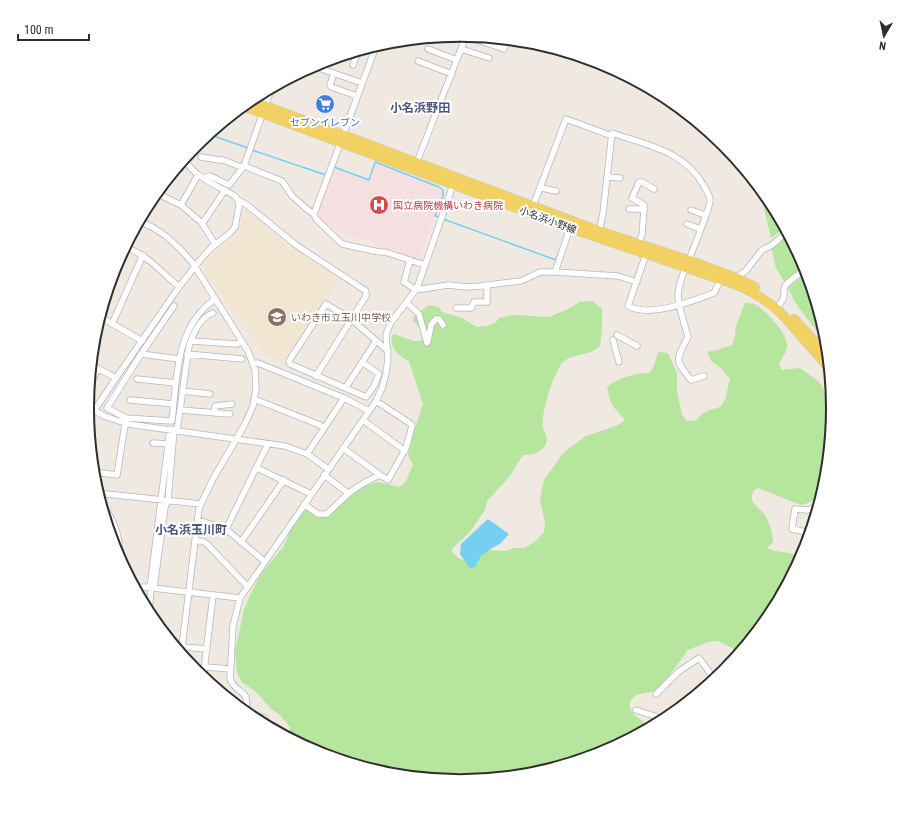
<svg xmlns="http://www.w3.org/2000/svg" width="920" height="817" font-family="'Roboto Condensed','Noto Sans JP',sans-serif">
  <rect width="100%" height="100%" fill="#efe9e1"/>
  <!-- education -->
  <path fill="#f0e6d1" d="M244 211H247L285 243 340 279 285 365 265 355 204 270 205 263 238 232Z"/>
  <!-- medical -->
  <path fill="#f5dfe0" d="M375 164 438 188 442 191V195L419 260 329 227 317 216 329 179 335 169 370 182Z"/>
  <!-- green -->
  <path fill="#b6e59e" d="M769 199 785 228 771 238 763 204Z
    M788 233 805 267 785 283 776 268 771 247Z
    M807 272 826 335 822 338 796 304 788 288Z
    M592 301 602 309V327L600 346C596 349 592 352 587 353 578 356 568 356 562 363 553 375 541 412 543 427 544 434 549 437 546 444 542 453 531 455 523 455L510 476 487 501 485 510 470 532 451 550 459 559 469 560 486 550 505 551 515 548H525L537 540 544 532 545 523 540 500 542 488 544 480 564 452 586 436 618 425 625 420C622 416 619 413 616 410 610 404 609 395 607 387 619 378 634 373 649 373L654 366 658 352 668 353 677 373V392L682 415 687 421 697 420C703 411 710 410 720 407L725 400 730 379 721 368 711 361 707 352 717 350 732 345 735 336 736 326 745 303C748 303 752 303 754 304 765 309 786 332 787 344 788 351 782 358 779 364L782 370 800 368 819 382 833 404V409C831 429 830 486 815 499 812 502 805 504 801 505L758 488C753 490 750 496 753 502 755 506 761 510 764 514 769 521 773 533 773 542L767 548 775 551 803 555 770 616 740 653 723 643 716 641 708 642 688 650 671 673 670 683C666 685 662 688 658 690 651 693 640 692 634 697 620 709 644 722 652 727L603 754 533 775 460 782 387 775 317 753 288 738 290 727 280 715 271 709 256 692 242 682 237 673 235 652 244 609 250 595 261 574 284 546 293 523 303 511 307 510 318 517H324L331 512 354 489 378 482 400 487 406 481 413 465 408 455 414 431 423 404 409 361C398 356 388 347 393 334 403 336 410 342 420 341L423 336V329L418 326 413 320 414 316 429 305 439 307 442 312 462 318 477 327 487 326 496 322 499 318 514 315 549 317 570 308 580 302Z"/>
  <!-- water -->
  <path fill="#75cff0" d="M488 519 509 534 500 544 492 548 481 556 475 567 470 568 460 554 461 544Z"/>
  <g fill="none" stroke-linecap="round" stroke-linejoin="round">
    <!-- stream -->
    <path stroke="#75cff0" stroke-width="1.5" d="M208 134 248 148
      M252 150 326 175
      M333 168 334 167 369 180 375 162 439 187 443 190V196L435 216 440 217
      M443 219 556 260 559 252"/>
    <defs>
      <path id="street" d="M466 36 504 49
        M486 38 506 45
        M376 46 314 214 316 219 342 244 379 252H385L425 265
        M428 49 457 60
        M461 49 489 58
        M337 59 338 57
        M418 61 452 74
        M353 65 358 51
        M313 66 362 83
        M334 73 330 85 331 87 357 96
        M272 87 244 166 282 181 292 196 308 210 314 214
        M201 157 219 160H223L241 167 244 166
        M417 162 466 36
        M607 177 620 178
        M203 178 210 176 229 185 244 166
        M541 188 556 191
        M156 193 181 205 202 223 215 244
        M238 200 247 205 296 245 366 291V296L316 376
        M181 205 198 175
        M533 206 566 119 612 136
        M629 209H644
        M691 210 705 215
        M139 221 152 227 166 236 179 248 192 262 248 351 255 370 256 389 253 406 245 424 213 479 199 508 181 655
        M202 224 225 190
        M687 224 700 229
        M599 232 603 213 612 133C647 145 685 151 704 186 706 190 710 196 710 200 711 204 696 242 693 249 688 264 679 278 678 295 678 306 685 325 688 337 676 360 674 359 691 380L704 376
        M638 244 642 235 644 209V205L632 198 639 182H642L654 189
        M125 247C148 255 161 272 179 287
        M646 254 628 306C650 318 693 301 714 293L721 279
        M410 260 404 282 413 288 423 289 448 285 467 287 480 286 521 281 540 272H555L618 276 637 282
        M555 272 570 228
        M739 279 741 274 745 272 762 250 772 245 787 232
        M407 303 419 314 427 343 428 341 431 325 436 319H439L443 325
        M779 305C787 296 782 294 785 286 788 281 801 273 806 269
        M456 308H471L474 302H487V285
        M99 316 142 341
        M112 324 143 255
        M617 335 637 346
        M613 340 619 362
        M191 341 237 344 242 341
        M141 354 179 359
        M187 354 242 359
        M362 362 379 374 374 386 366 397 290 364 289 361 326 304 351 319 388 351
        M253 364 258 363 344 398 369 411
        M91 365 116 378
        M137 379 176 383
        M89 383 91 382 98 369
        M346 387 376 341
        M182 391 210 394
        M254 399 320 425 323 428
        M130 400 174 404
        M376 401 411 424 412 426 406 448 388 480 380 475
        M87 407 104 416 128 424 285 446 307 454 328 469
        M180 410 230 414
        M214 413 215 406 232 404
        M126 418 107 408 141 354 174 306
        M363 420 405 451
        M177 431 189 346C193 334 201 317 213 313
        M89 435 91 417 94 411 116 378 179 287 201 259 211 248 230 233 235 227 239 206 238 200 235 196C218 186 194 177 184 159
        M153 443 168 444
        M307 454 344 398
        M257 468 311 494
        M93 472 117 475 126 418 172 421C177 378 175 327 215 299
        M324 475 348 493
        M97 493 201 504
        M99 499C112 516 122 537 119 559
        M304 504 318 514H327C346 495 355 486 380 475L343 448
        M198 520 226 529 264 561
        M226 529 268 444
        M811 533 792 529 795 509 807 510 819 507
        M195 541H202L207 544 247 586
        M241 542 284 480
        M134 588 144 587 240 598
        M150 588 170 429
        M154 588 165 507 168 500 174 430
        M149 614 151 588
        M182 647 207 649
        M205 667 230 669
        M203 679 213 595
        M656 694 678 672 699 658 715 680
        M636 710 657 717 663 721
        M245 713C251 687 238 697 230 679L233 626 240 598 376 401 382 388 386 373 388 360 386 335 390 324 417 288 454 182
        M245 713 265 718 263 725"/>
      <path id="primary" d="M250 100 599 231 688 260 739 279 755 287
        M243 106 570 228 734 284C751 291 767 300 780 312L830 369
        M794 319 828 356"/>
    </defs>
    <!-- street casing -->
    <use href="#street" stroke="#b4b7c1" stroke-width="7"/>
    <!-- primary casing -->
    <use href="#primary" stroke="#c9c9c9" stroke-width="10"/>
    <!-- street -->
    <use href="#street" stroke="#fff" stroke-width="5.5"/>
    <!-- primary -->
    <use href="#primary" stroke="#f2d163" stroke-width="9"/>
  </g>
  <!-- icons -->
  <defs>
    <symbol id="supermarket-disc" viewBox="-11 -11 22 22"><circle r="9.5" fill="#3f7fe0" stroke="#fff"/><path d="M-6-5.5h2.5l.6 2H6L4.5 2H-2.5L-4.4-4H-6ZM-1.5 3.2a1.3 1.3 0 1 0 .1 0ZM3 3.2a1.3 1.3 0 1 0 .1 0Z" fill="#fff"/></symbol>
    <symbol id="hospital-disc" viewBox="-11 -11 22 22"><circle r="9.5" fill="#e0444e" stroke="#fff"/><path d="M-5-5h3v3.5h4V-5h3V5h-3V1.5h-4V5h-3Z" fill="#fff"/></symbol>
    <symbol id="school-disc" viewBox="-11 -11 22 22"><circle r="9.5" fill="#8d6e63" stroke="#fff"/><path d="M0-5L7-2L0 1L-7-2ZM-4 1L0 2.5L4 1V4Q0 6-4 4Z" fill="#fff"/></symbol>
  </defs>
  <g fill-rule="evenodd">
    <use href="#supermarket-disc" x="314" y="93" width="22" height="22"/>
    <use href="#hospital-disc" x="368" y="194" width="22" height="22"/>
    <use href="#school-disc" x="266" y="306" width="22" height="22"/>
  </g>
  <g text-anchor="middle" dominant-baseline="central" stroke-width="4" stroke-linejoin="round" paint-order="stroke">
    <!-- shop labels -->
    <g font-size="10" fill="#366cbe" stroke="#fff">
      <text x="325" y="122">セブンイレブン</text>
    </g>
    <!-- health labels -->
    <g font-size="10" fill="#be3a42" stroke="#fff" text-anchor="start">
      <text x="393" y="205">国立病院機構いわき病院</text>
    </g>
    <!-- street labels -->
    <g font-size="10" fill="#2e2e2e" stroke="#fff">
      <text transform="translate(548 220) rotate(20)">小名浜小野線</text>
    </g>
    <!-- education labels -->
    <g font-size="10" fill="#785e54" stroke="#fff" text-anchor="start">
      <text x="291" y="317">いわき市立玉川中学校</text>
    </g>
    <!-- quarter labels -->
    <g font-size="12" font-weight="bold" fill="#4d5680" stroke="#fff">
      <text x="420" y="108">小名浜野田</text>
      <text x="191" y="530">小名浜玉川町</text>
    </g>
  </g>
  <!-- crop -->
  <path d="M0 0H920V817H0ZM94 408a366 366 0 1 1 732 0a366 366 0 1 1-732 0Z" fill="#fff" fill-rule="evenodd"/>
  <path fill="none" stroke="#2e2e2e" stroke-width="2" d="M94 408a366 366 0 1 1 732 0a366 366 0 1 1-732 0Z"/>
  <!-- north arrow -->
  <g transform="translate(884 36) rotate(189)" stroke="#ffffff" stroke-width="3" paint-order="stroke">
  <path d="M0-3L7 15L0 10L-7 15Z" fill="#2e2e2e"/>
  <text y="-6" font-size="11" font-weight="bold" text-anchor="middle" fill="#2e2e2e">N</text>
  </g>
  <!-- scale -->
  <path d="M18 34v6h71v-6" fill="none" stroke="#2e2e2e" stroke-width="2"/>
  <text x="24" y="34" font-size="12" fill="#2e2e2e" stroke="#ffffff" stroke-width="3" paint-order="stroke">100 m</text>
</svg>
